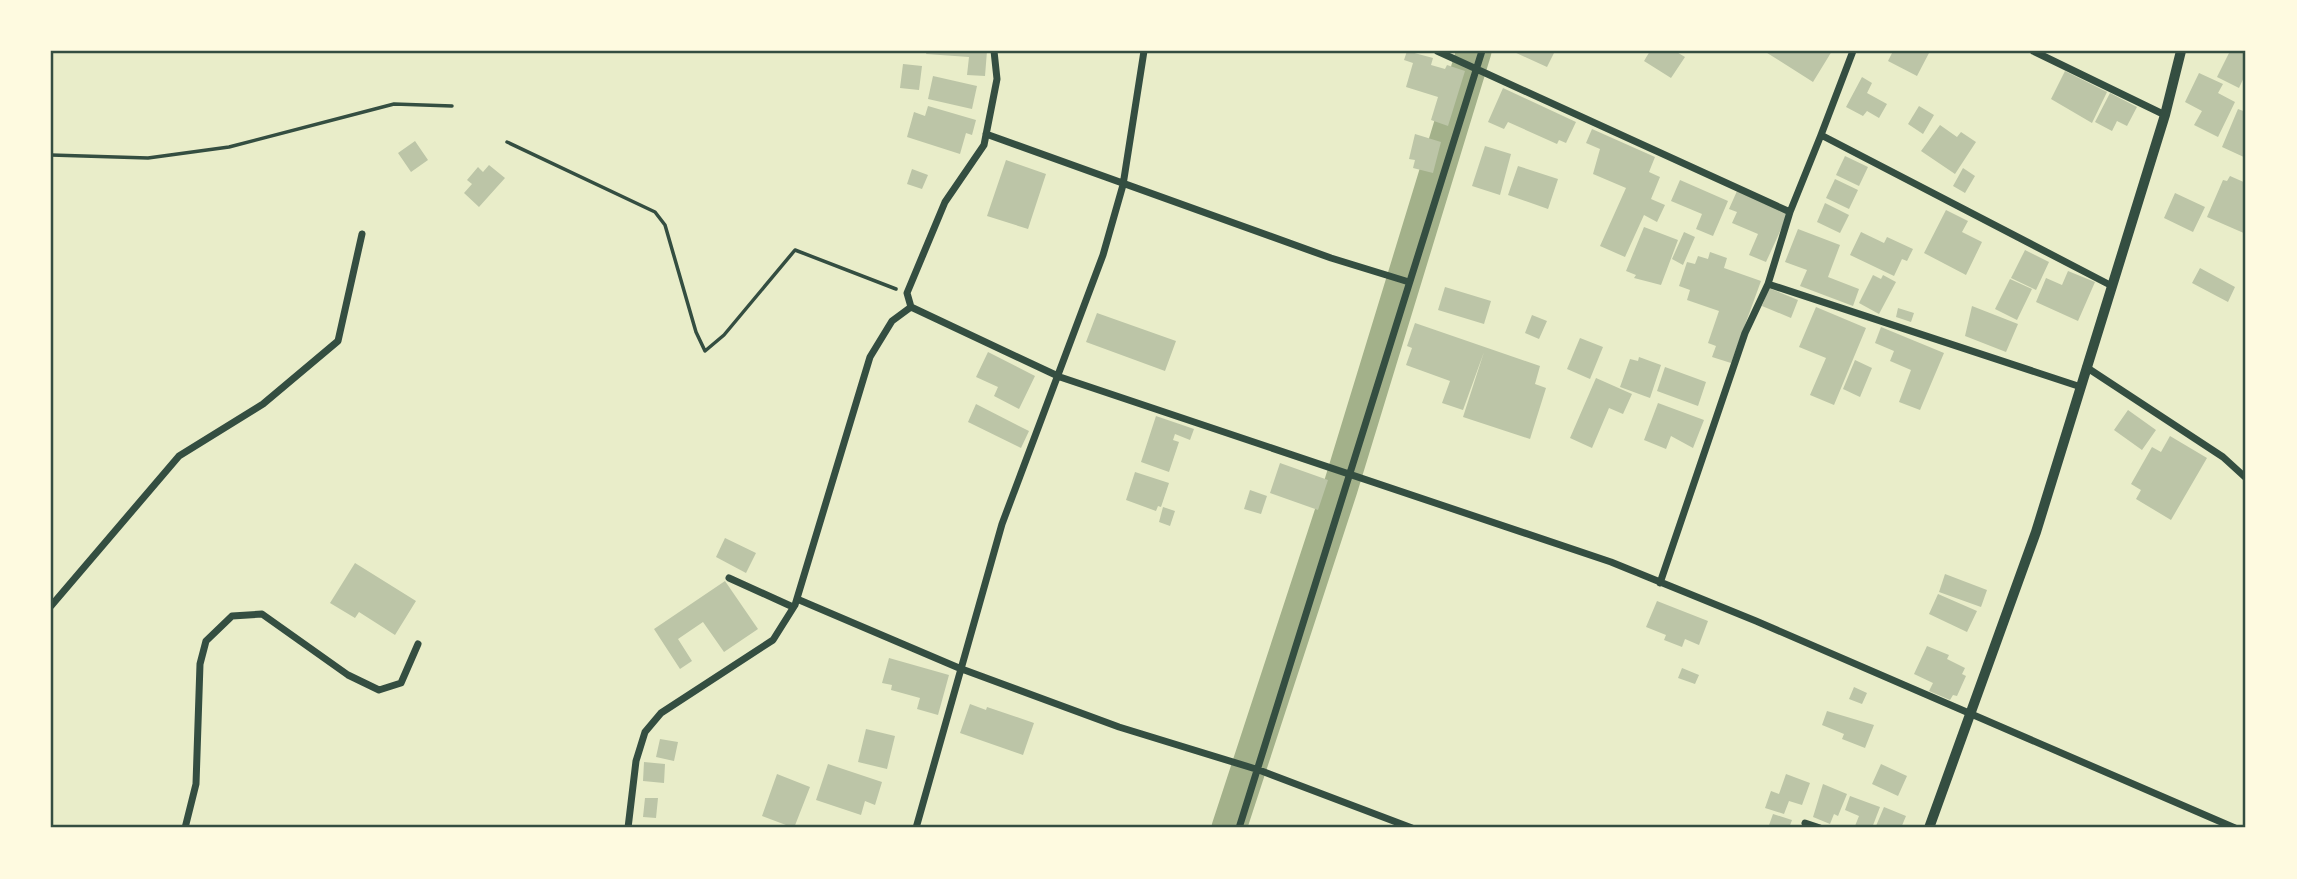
<svg xmlns="http://www.w3.org/2000/svg" width="2297" height="879" font-family="'Public Sans',sans-serif">
  <rect width="100%" height="100%" fill="#e9edc9"/>
  <g fill="none" stroke-linecap="round" stroke-linejoin="round">
    <!-- river -->
    <path stroke="#a3b18a" stroke-width="35" d="M1229 828 1340 489 1474 51"/>
  </g>
  <!-- building -->
  <path fill="#bcc5a7" d="M927 51H987L985 76 967 75 969 57 926 54Z
    M1407 51 1433 58 1431 65 1445 69 1447 65 1465 71 1448 126 1431 120 1438 97 1406 87 1413 63 1404 60Z
    M1512 51H1555L1547 67Z
    M1650 51H1675L1685 57 1671 78 1644 61Z
    M1764 51H1832L1813 82Z
    M1893 51H1924L1929 53 1917 76 1888 61Z
    M2230 51H2246V73L2239 88 2217 77Z
    M903 64 922 66 919 90 900 88Z
    M2065 71 2107 92 2092 123 2051 99Z
    M2199 73 2223 84 2218 93 2235 102 2218 137 2194 125 2202 111 2185 102Z
    M933 76 977 86 972 109 928 99Z
    M1862 77 1872 83 1867 93 1887 104 1879 118 1867 111 1863 116 1846 107Z
    M1503 88 1576 122 1566 143 1559 140 1557 144 1508 122 1504 129 1488 122Z
    M2110 93 2137 107 2127 126 2117 121 2112 131 2095 122Z
    M928 106 976 120 972 135 966 133 960 154 907 137 914 112 925 116Z
    M1919 106 1934 115 1923 134 1908 124Z
    M2238 109 2246 112V158L2222 147Z
    M1940 125 1957 137 1961 132 1976 142 1955 174 1921 151Z
    M1592 129 1655 157 1649 172 1660 177 1651 199 1665 205 1657 222 1644 215 1625 257 1600 246 1626 188 1593 174 1600 149 1586 143Z
    M1415 134 1441 142 1433 173 1413 168 1415 160 1409 159Z
    M415 141 428 160 411 172 398 153Z
    M1485 146 1511 154 1500 195 1472 186Z
    M1845 156 1868 167 1859 186 1836 175Z
    M1006 160 1046 174 1028 229 987 216Z
    M489 165 505 178 479 207 464 193 472 184 467 180 478 167 483 172Z
    M1518 166 1558 179 1548 209 1508 195Z
    M1963 168 1975 176 1965 193 1953 186Z
    M912 169 928 175 922 189 907 184Z
    M2230 176 2246 183V234L2207 217 2223 180 2227 181Z
    M1835 179 1858 190 1849 209 1826 198Z
    M1680 180 1728 201 1713 236 1696 229 1702 214 1671 201Z
    M1737 191 1788 214 1766 262 1749 255 1758 234 1732 223 1737 212 1729 209Z
    M2175 193 2205 207 2193 232 2164 218Z
    M1825 203 1849 215 1840 233 1817 222Z
    M1946 210 1968 221 1962 232 1982 242 1966 275 1924 253Z
    M1644 227 1678 240 1661 285 1634 278 1636 275 1626 271Z
    M1798 229 1840 245 1828 277 1859 289 1853 306 1800 286 1807 270 1785 262Z
    M1684 232 1695 237 1683 265 1672 259Z
    M1861 232 1884 243 1887 237 1913 249 1907 261 1902 259 1894 276 1850 255Z
    M2025 250 2049 262 2036 290 2011 278Z
    M1710 252 1727 258 1724 268 1761 281 1731 363 1712 357 1716 346 1708 343 1719 311 1687 300 1690 290 1679 286 1687 262 1695 264 1698 256 1708 259Z
    M2200 268 2235 287 2228 302 2192 283Z
    M2068 271 2095 282 2078 321 2036 302 2046 278 2062 285Z
    M1873 275 1881 279 1883 275 1896 282 1879 314 1859 303Z
    M2010 279 2032 289 2017 320 1995 309Z
    M1445 287 1491 301 1484 324 1438 310Z
    M1769 288 1798 300 1791 318 1762 306Z
    M1972 306 2018 324 2006 352 1965 336Z
    M1816 307 1866 328 1834 405 1810 395 1826 358 1799 347Z
    M1898 308 1914 313 1911 322 1896 317Z
    M1097 313 1176 341 1165 371 1086 342Z
    M1532 315 1547 321 1539 339 1525 333Z
    M1415 323 1540 366 1535 384 1546 388 1530 439 1463 417 1484 352 1463 410 1442 403 1450 381 1406 365 1412 348 1407 346Z
    M1881 327 1944 353 1920 410 1899 402 1911 370 1890 361 1894 351 1875 343Z
    M1580 338 1603 347 1590 379 1567 369Z
    M988 352 1035 376 1019 409 994 396 998 387 976 377Z
    M1639 357 1661 365 1650 398 1620 387 1630 359 1638 361Z
    M1855 360 1872 368 1860 397 1843 389Z
    M1665 367 1706 382 1698 406 1657 391Z
    M1596 378 1632 394 1623 414 1609 408 1592 448 1570 438Z
    M1658 403 1704 420 1693 448 1671 436 1666 449 1644 440Z
    M976 404 1029 431 1021 448 968 422Z
    M2128 410 2156 430 2142 450 2114 430Z
    M1156 416 1194 429 1190 440 1175 434 1173 440 1179 442 1169 472 1141 462Z
    M2170 436 2207 458 2171 520 2136 499 2141 490 2131 484 2152 447 2161 452Z
    M1280 463 1328 480 1318 510 1270 493Z
    M1135 472 1169 483 1161 507 1158 506 1156 511 1126 500Z
    M1250 490 1267 496 1261 514 1244 509Z
    M1163 507 1175 511 1170 526 1159 522Z
    M725 538 756 553 746 573 716 557Z
    M355 563 416 601 395 635 359 612 355 618 330 603Z
    M1945 574 1987 590 1981 607 1939 592Z
    M725 581 758 629 724 652 703 622 678 639 692 661 680 669 654 629Z
    M1938 594 1977 611 1967 632 1929 614Z
    M1657 601 1708 621 1699 645 1685 639 1682 647 1664 640 1666 635 1646 627Z
    M1927 646 1949 655 1947 659 1965 668 1962 674 1966 676 1957 696 1953 695 1950 700 1929 691 1933 683 1914 674Z
    M889 658 949 675 938 715 917 709 920 698 891 690 892 685 882 683Z
    M1682 668 1699 675 1695 684 1678 678Z
    M1854 687 1867 693 1862 704 1849 699Z
    M970 704 986 710 987 707 1034 723 1023 755 960 733Z
    M1827 711 1874 725 1865 748 1842 739 1844 734 1822 725Z
    M866 729 895 736 887 769 858 762Z
    M660 739 678 742 674 761 656 757Z
    M644 762 665 764 664 783 643 781Z
    M828 764 882 782 875 805 865 801 861 815 816 800Z
    M1881 764 1907 776 1898 796 1872 784Z
    M777 774 810 787 794 828 762 816Z
    M1786 774 1810 783 1802 805 1789 801 1784 814 1765 808 1771 791 1779 794Z
    M1823 784 1847 794 1838 816 1834 814 1830 824 1813 817Z
    M1850 796 1880 807 1872 828 1855 826 1859 816 1845 810Z
    M645 798H658L656 818 643 817Z
    M1884 807 1906 816 1901 828 1876 826Z
    M1773 814 1792 820 1789 828H1768Z"/>
  <g fill="none" stroke-linecap="round" stroke-linejoin="round">
    <!-- path -->
    <path stroke="#344e41" stroke-width="3.5" d="M507 142 655 212 665 225 696 332 705 351 724 335 795 250 896 289
      M51 155 148 158 229 147 394 104 452 106"/>
    <!-- minor -->
    <path stroke="#344e41" stroke-width="7" d="M994 51 997 79 984 145 945 202 907 293 911 307 1060 377 1611 562 1756 621 2235 828
      M1437 51 1790 212
      M2033 51 2165 115
      M986 134 1331 258 1409 282
      M1821 135 1853 51
      M2086 367 2223 457 2246 478
      M2081 387 1768 284 1790 212 1821 135 2112 286
      M729 578 793 607
      M1660 583 1745 333 1768 284
      M797 599 959 668 1119 727 1259 770 1412 828
      M51 606 179 456 263 404 338 341 362 234
      M1805 823 1820 828
      M185 828 196 784 200 664 206 641 232 616 262 614 348 675 379 690 401 683 418 644
      M628 828 636 761 645 732 661 713 773 640 795 605 870 357 892 321 911 307
      M916 828 1002 524 1103 255 1123 185 1144 51
      M1239 828 1482 51"/>
    <!-- secondary -->
    <path stroke="#344e41" stroke-width="10" d="M1929 828 2036 532 2165 115 2181 51"/>
  </g>
  <!-- border -->
  <rect width="2297" height="879" fill="none" stroke="#fefae0" stroke-width="105"/>
  <rect x="52" y="52" width="2192" height="774" fill="none" stroke="#344e41" stroke-width="2.5"/>
</svg>
